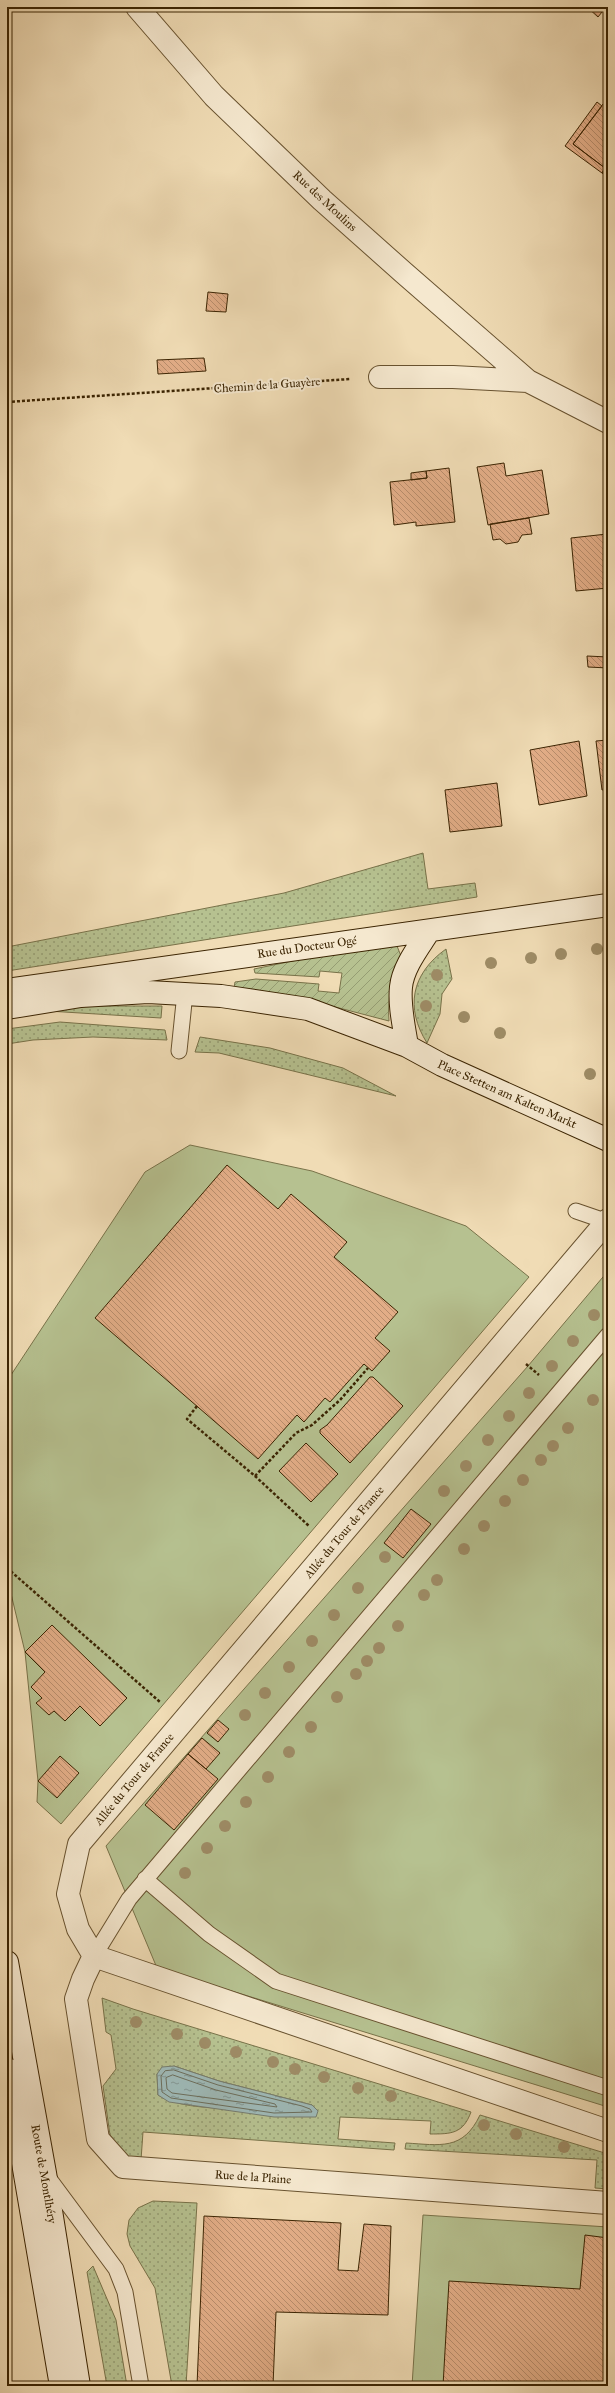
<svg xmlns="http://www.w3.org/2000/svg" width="615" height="2393" font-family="'IM FELL Great Primer',serif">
  <defs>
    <pattern id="grass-dots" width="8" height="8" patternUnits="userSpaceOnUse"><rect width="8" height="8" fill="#b6c190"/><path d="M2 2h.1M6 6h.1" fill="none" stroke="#959d73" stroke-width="1.8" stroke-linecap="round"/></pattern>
    <pattern id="garden-furrows" width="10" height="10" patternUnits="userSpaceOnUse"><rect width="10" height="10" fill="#b6c190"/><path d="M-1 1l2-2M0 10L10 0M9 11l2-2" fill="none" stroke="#959d73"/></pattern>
    <pattern id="water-ripples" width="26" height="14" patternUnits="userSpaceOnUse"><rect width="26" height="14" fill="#9eb9b7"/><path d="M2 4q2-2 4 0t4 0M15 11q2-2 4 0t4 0" fill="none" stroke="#829693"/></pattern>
    <pattern id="building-back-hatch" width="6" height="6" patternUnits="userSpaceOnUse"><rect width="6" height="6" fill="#e2ad87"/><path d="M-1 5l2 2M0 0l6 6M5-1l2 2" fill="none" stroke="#b88d6c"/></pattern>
  </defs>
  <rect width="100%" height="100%" fill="#f0dcb5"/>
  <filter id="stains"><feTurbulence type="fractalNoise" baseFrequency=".005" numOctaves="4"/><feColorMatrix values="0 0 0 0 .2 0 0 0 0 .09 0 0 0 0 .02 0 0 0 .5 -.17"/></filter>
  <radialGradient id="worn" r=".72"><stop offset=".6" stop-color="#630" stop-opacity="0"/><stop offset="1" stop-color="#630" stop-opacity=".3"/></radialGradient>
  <!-- grass -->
  <path fill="url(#grass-dots)" stroke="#787249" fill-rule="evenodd" d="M423 853 428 889 475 883 477 897 7 971V947L284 893Z
    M446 949 452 979 442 994 440 1014 427 1043C405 1008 411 974 446 949Z
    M88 1006H162L161 1018 48 1011Z
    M60 1022 165 1030 167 1040 93 1037 33 1040 7 1044V1029Z
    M200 1037 270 1048 343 1068 396 1096 219 1053 195 1052Z
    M102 1998 133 2009 471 2112C463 2134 451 2134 430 2134L431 2121 340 2117 338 2139 395 2143 394 2150 143 2132 141 2160 127 2157 110 2135 103 2086 116 2069 111 2035 106 2032ZM174 2066 219 2081 312 2105C272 2106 191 2116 158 2095L157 2074Z
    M480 2115 608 2154V2189L595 2188 597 2160 405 2149 406 2143C440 2145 463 2151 480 2115Z
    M153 2201 197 2203 186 2386H172L155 2288 130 2246 127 2234 129 2220 138 2208Z
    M93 2266 116 2320 127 2386H107L87 2272Z"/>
  <!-- garden -->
  <path fill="url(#garden-furrows)" stroke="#787249" d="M397 946 401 956C392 978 387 997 389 1021L297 997 234 988 235 982 256 979 319 984 318 991 339 993 342 973 320 971 319 977 255 973 254 969 336 952Z"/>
  <!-- pitch -->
  <path fill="#b6c190" stroke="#787249" d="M190 1145 312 1171 466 1226 529 1277 61 1824 37 1802 38 1781 25 1652 7 1577V1381L145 1172Z
    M608 1271V2107L157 1968 106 1846 528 1366Z
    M423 2215 608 2227V2386H412Z"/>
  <!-- water -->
  <path fill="url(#water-ripples)" stroke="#767d6f" d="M174 2066 219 2081 312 2105 318 2111 316 2117H274L169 2102 158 2095 157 2074 162 2067Z"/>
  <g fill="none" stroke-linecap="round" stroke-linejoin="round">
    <!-- shore -->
    <path stroke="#6c6e5c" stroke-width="1" d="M174 2070 218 2085 302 2106 310 2109 312 2112 274 2113 171 2098 162 2092 161 2076 165 2071Z
      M173 2075 216 2090 275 2104 277 2107 172 2093 167 2089 166 2078Z"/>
  </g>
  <!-- building -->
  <path fill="url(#building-back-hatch)" stroke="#3b2402" d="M587 7H606L598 17Z
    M597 102 602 106 573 144 605 168 602 173 565 146Z
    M603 104 608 107V178L602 173 605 168 573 144Z
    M208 292 228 294 226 312 206 311Z
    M204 358 206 371 158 374 157 360Z
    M504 463 506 476 542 470 549 514 488 525 477 467Z
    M449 468 455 522 416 526V522L394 525 390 482 427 478 426 471Z
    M426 471 427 478 411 480V473Z
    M529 518 532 534 522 535 518 542 506 544 500 539 493 540 490 524Z
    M607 534 608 588 576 591 571 538Z
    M587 656 608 657V668L588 667Z
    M608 740V789L602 790 596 741Z
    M579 741 587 796 539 805 530 750Z
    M497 783 502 826 450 832 445 790Z
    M227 1165 278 1209 291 1194 347 1242 334 1257 398 1312 375 1338 390 1351 372 1371 364 1364 330 1402 325 1398 304 1422 297 1415 258 1459 95 1318Z
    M370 1377H373L403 1406 350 1463 320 1433V1430L327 1425Z
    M306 1443 338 1474 311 1502 279 1471Z
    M411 1509 431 1524 403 1558 384 1543Z
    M52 1625 127 1698 100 1726 80 1706 65 1721 54 1711 49 1715 36 1703 42 1698 31 1687 45 1672 25 1652Z
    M218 1720 229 1729 218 1742 207 1733Z
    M202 1738 220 1753 206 1769 188 1754Z
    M188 1754 218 1779 174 1830 145 1805Z
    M60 1756 79 1773 57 1798 38 1781Z
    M204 2216 341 2223 338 2270 358 2271 364 2224 391 2226 388 2315 276 2312 273 2386H197Z
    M585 2235 608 2238V2386H443L449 2281 580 2289Z"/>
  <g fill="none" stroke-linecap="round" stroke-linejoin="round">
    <defs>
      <path id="service" d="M179 1051 185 993
        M576 1211 608 1222
        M145 1879 209 1934 276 1981 608 2088
        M94 1956 129 1899 608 1335
        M47 2176 116 2269 125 2292 141 2386"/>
      <path id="minor" d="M137 7 214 96 322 200 404 273 528 381 608 422
        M380 377H453L528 381
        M608 1220 79 1844 68 1894 78 1929 94 1956 608 2131
        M94 1956 83 1979 76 1999 98 2139 123 2167 608 2203"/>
      <path id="secondary" d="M7 990 608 905
        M7 1008 81 996 148 992 221 996 308 1009 407 1046 442 1065 608 1140
        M407 1046C404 1026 399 1006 401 987 403 967 419 947 429 931
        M7 1962 45 2173 79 2386
        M7 2069 61 2386"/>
    </defs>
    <!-- service casing -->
    <use href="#service" stroke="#68522f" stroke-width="17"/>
    <!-- minor casing -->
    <use href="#minor" stroke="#68522f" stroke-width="24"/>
    <!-- secondary casing -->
    <use href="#secondary" stroke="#3b2402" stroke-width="24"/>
    <!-- path -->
    <path stroke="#3b2402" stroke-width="2.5" stroke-dasharray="3 2" stroke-linecap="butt" d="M7 402 350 379
      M526 1364 539 1375
      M197 1406 187 1419 255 1476 309 1526
      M255 1476 296 1433 312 1425 340 1400 368 1368
      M7 1568 160 1702"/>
    <!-- service -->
    <use href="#service" stroke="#f5e8cf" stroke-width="15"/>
    <!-- minor -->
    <use href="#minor" stroke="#f5e8cf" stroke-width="22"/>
    <!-- secondary -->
    <use href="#secondary" stroke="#f5e8cf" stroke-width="22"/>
  </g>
  <!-- trees -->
  <g fill="#9e8c66">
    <circle cx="597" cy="949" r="6"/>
    <circle cx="561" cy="954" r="6"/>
    <circle cx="531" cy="958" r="6"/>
    <circle cx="491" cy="963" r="6"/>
    <circle cx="437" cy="975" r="6"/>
    <circle cx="426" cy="1006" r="6"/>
    <circle cx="464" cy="1017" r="6"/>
    <circle cx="500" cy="1033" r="6"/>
    <circle cx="590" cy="1074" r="6"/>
    <circle cx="594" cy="1315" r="6"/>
    <circle cx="573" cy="1341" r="6"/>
    <circle cx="552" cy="1366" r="6"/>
    <circle cx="529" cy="1393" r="6"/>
    <circle cx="593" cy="1400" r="6"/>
    <circle cx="509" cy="1416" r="6"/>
    <circle cx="568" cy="1428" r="6"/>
    <circle cx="488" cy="1440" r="6"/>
    <circle cx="553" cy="1446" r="6"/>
    <circle cx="541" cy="1460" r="6"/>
    <circle cx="466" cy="1466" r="6"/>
    <circle cx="523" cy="1480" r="6"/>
    <circle cx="444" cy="1491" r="6"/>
    <circle cx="505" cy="1501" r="6"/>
    <circle cx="484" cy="1526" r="6"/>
    <circle cx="464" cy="1549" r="6"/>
    <circle cx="385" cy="1557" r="6"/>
    <circle cx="437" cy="1580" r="6"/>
    <circle cx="358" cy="1588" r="6"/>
    <circle cx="424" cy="1595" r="6"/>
    <circle cx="334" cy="1615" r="6"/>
    <circle cx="398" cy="1626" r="6"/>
    <circle cx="312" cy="1641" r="6"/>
    <circle cx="379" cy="1648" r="6"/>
    <circle cx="367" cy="1661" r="6"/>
    <circle cx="289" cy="1667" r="6"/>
    <circle cx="356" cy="1674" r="6"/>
    <circle cx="265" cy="1693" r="6"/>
    <circle cx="337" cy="1697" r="6"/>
    <circle cx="245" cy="1715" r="6"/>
    <circle cx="311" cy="1727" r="6"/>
    <circle cx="289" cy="1752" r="6"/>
    <circle cx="268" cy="1777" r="6"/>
    <circle cx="246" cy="1802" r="6"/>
    <circle cx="225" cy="1826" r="6"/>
    <circle cx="207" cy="1848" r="6"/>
    <circle cx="185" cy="1873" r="6"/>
    <circle cx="136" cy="2022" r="6"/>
    <circle cx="177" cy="2034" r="6"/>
    <circle cx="205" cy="2043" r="6"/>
    <circle cx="236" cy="2052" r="6"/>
    <circle cx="273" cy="2062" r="6"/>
    <circle cx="295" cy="2069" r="6"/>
    <circle cx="324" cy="2077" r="6"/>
    <circle cx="358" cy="2088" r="6"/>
    <circle cx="391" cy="2096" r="6"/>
    <circle cx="484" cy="2125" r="6"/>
    <circle cx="516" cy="2134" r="6"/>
    <circle cx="564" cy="2147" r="6"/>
  </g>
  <g text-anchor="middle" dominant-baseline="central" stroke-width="4" stroke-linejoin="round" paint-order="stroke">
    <!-- street labels -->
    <g font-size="12" fill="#3b2402" stroke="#f5e8cf">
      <text transform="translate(325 201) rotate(43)">Rue des Moulins</text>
      <text transform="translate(267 385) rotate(-4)">Chemin de la Guayère</text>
      <text transform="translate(307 947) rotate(-8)">Rue du Docteur Ogé</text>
      <text transform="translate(507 1094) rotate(24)">Place Stetten am Kalten Markt</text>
      <text transform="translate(344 1532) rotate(-50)">Allée du Tour de France</text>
      <text transform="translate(134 1779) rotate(-50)">Allée du Tour de France</text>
      <text transform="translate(44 2174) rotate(80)">Route de Montlhéry</text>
      <text transform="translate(253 2177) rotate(4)">Rue de la Plaine</text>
    </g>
  </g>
  <!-- margin -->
  <rect width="615" height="2393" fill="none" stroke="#f0dcb5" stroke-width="24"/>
  <rect x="8" y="8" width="599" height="2377" fill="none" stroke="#3b2402" stroke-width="2"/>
  <rect x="12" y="12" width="591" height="2369" fill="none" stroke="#3b2402"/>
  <rect width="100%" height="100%" filter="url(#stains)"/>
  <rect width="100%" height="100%" fill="url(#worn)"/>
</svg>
